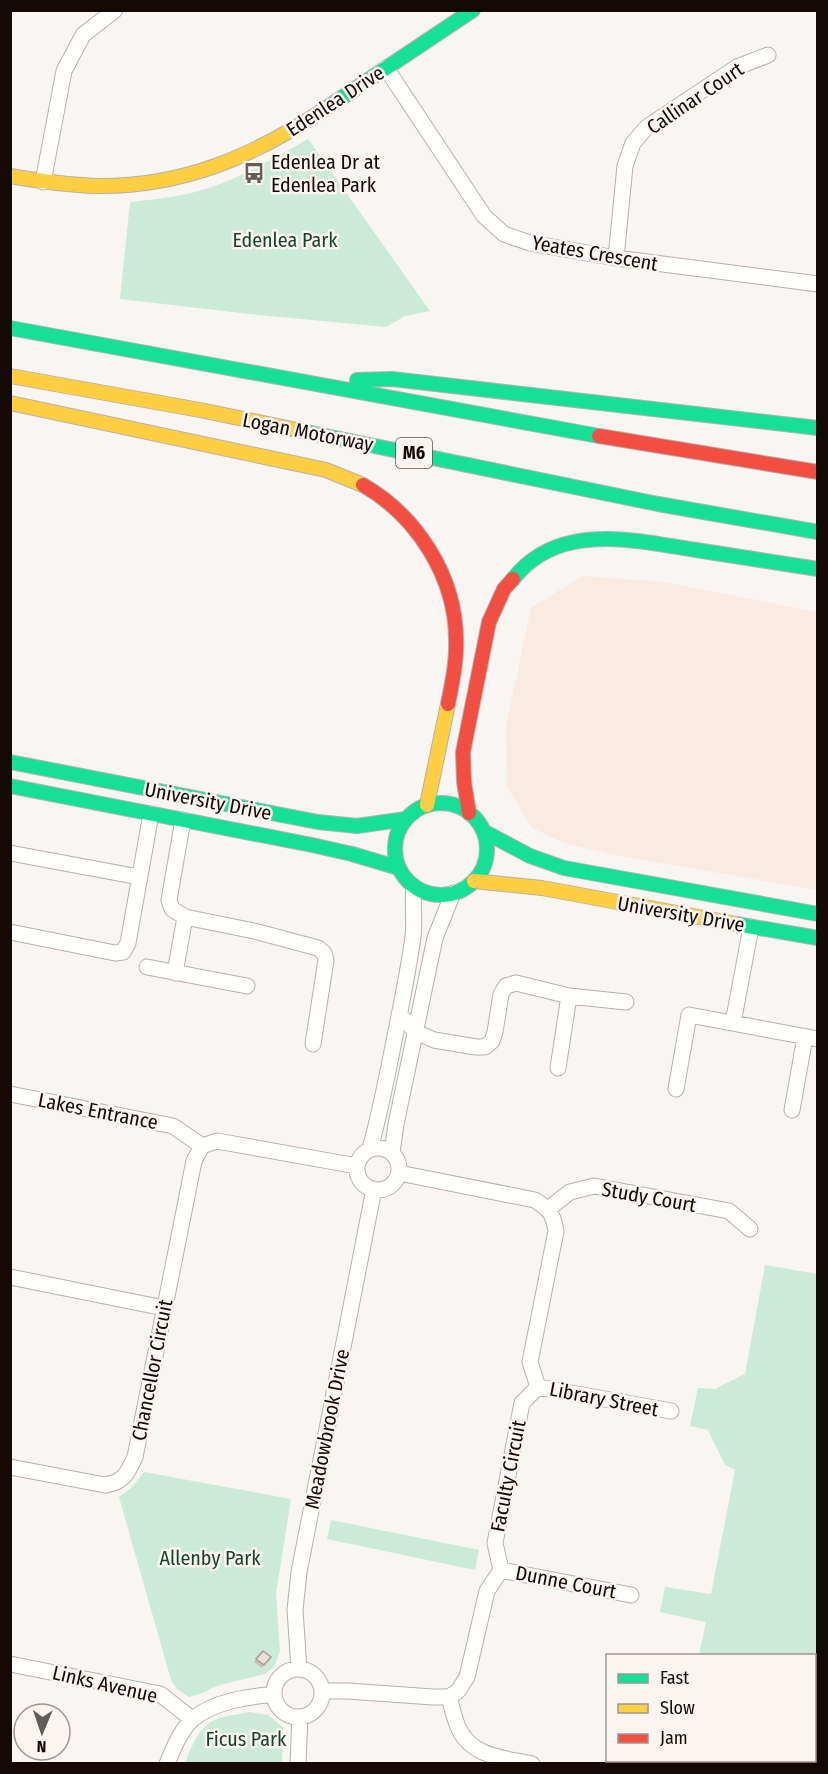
<svg xmlns="http://www.w3.org/2000/svg" width="828" height="1774" font-family="'Fira Sans Condensed',sans-serif">
  <rect width="100%" height="100%" fill="#f8f5f3"/>
  <!-- built -->
  <path fill="#faebe2" d="M582 576 664 582 817 612V890L614 855 564 843 532 828 507 786 506 726 531 608Z"/>
  <!-- green -->
  <path fill="#cbead8" d="M308 139 430 311 405 316 386 327 250 314 120 299 130 202C158 199 186 196 212 187 246 175 277 156 308 139Z
    M765 1265 817 1274V1763H673V1760H814V1656L699 1655 706 1622 660 1612 665 1587 711 1594 735 1470 725 1465 708 1430 690 1426 698 1388 715 1389 745 1374Z
    M144 1472 291 1499 276 1594 280 1651 274 1667 265 1674 224 1684 212 1688 203 1693 189 1697 178 1690 171 1680 119 1497 131 1488Z
    M331 1520 479 1550 475 1570 327 1539Z
    M249 1712 268 1715 283 1727 282 1763H185C191 1748 199 1726 215 1720 225 1715 238 1715 249 1712Z"/>
  <g fill="none" stroke-linecap="round" stroke-linejoin="round">
    <defs>
      <path id="street" d="M386 68 484 216 504 234 530 243 616 258 818 284
        M43 182 64 71 83 35 115 10
        M616 258 625 166 633 143 647 127 737 67 768 55
        M183 820 169 900 172 909 185 917 254 931 318 948 324 953 326 960 313 1044
        M10 853 139 877
        M10 932 115 953 123 952 128 943 151 814
        M147 967 247 986
        M175 973 185 917
        M399 1014 416 1032 434 1040 476 1047H485L492 1041 495 1032 501 994 506 986 516 983 569 996 626 1002
        M733 1023 751 927
        M558 1068 569 996
        M676 1089 689 1015 818 1039
        M10 1094 173 1126 202 1146 217 1141 357 1166
        M792 1110 805 1037
        M357 1169a21 21 0 1 1 42 0a21 21 0 1 1-42 0Z
        M370 1149C380 1113 387 1077 394 1041 401 1007 408 972 413 937 415 920 412 903 414 887
        M392 1153 396 1124 435 938 453 893
        M548 1209 570 1192 594 1186 729 1211 750 1229
        M10 1277 164 1308
        M538 1387 671 1411
        M10 1467 105 1485C124 1482 127 1474 135 1457L194 1161 202 1146
        M501 1570 631 1595
        M10 1664 160 1694 192 1719
        M299 1669 295 1610 299 1572 374 1189
        M274 1693a24 24 0 1 1 48 0a24 24 0 1 1-48 0Z
        M322 1691H348L433 1697H449L458 1691 467 1677 487 1591 501 1570 495 1543 522 1403 538 1387 530 1362 556 1231C553 1213 550 1210 535 1200L399 1173
        M449 1697C452 1707 454 1719 459 1729 472 1757 504 1758 532 1764
        M167 1764C173 1749 181 1729 193 1719 214 1701 248 1697 274 1694
        M298 1764 300 1717"/>
      <path id="fast" d="M325 109 473 10
        M10 328 599 436
        M357 380 392 379 818 428
        M306 432 658 504 818 532
        M513 579C528 560 549 547 574 542 614 534 656 544 696 550 737 556 777 563 818 569
        M10 762 318 822 357 826 406 819
        M10 786 312 845 352 854 399 868
        M395 849a46 46 0 1 1 92 0a46 46 0 1 1-92 0Z
        M483 831 530 856 564 868 818 914
        M736 924 818 938"/>
      <path id="slow" d="M10 176C39 181 68 185 97 186 183 187 254 156 325 109
        M10 376 200 410 306 432
        M10 403 326 470 363 485
        M427 805 448 704
        M474 881 542 888 736 924"/>
      <path id="jam" d="M599 436 818 472
        M363 485C417 516 456 577 456 640 457 661 452 683 448 704
        M469 813 464 782 463 752 489 622 504 589 513 579"/>
    </defs>
    <!-- street casing -->
    <use href="#street" stroke="#b7b0ac" stroke-width="17"/>
    <!-- fast casing -->
    <use href="#fast" stroke="#b7b0ac" stroke-width="16"/>
    <!-- slow casing -->
    <use href="#slow" stroke="#b7b0ac" stroke-width="16"/>
    <!-- jam casing -->
    <use href="#jam" stroke="#b7b0ac" stroke-width="16"/>
    <!-- street -->
    <use href="#street" stroke="#fefefd" stroke-width="15"/>
    <!-- fast -->
    <use href="#fast" stroke="#16e098" stroke-width="14"/>
    <!-- slow -->
    <use href="#slow" stroke="#ffcf43" stroke-width="14"/>
    <!-- jam -->
    <use href="#jam" stroke="#f24e42" stroke-width="14"/>
  </g>
  <!-- wall -->
  <path fill="#cac0ba" d="M263 1651 271 1657 262 1668 254 1662Z"/>
  <!-- building -->
  <path fill="#ebdfd8" stroke="#a49c97" stroke-width="1.5" d="M263 1651 271 1657 264 1665 256 1659Z"/>
  <!-- icons -->
  <defs>
    <symbol id="bus-bare" viewBox="-9 -9 18 18"><path d="M-5-6H5V4H4V6H2V4H-2V6H-4V4H-5ZM-3.5-4V0h7V-4ZM-3.5 1.2v1.5H-2V1.2ZM2 1.2v1.5H3.5V1.2Z" fill="#645c58" stroke="#fbf4f0" stroke-width="2.5" paint-order="stroke"/></symbol>
  </defs>
  <g fill-rule="evenodd">
    <use href="#bus-bare" x="239" y="158" width="30" height="30"/>
  </g>
  <g text-anchor="middle" dominant-baseline="central" stroke-width="5" stroke-linejoin="round" paint-order="stroke">
    <!-- shield labels -->
    <rect fill="#fbf4f0" stroke="#59504b" stroke-width="1.5" x="396" y="438" width="36" height="30" rx="4.5"/>
    <g font-size="18" font-weight="bold" fill="#140904">
      <text x="414" y="453">M6</text>
    </g>
    <!-- street labels -->
    <g font-size="20" fill="#140904" stroke="#fbf4f0">
      <text transform="translate(695 98) rotate(-34)">Callinar Court</text>
      <text transform="translate(335 101) rotate(-33)">Edenlea Drive</text>
      <text transform="translate(595 253) rotate(10)">Yeates Crescent</text>
      <text transform="translate(308 432) rotate(11)">Logan Motorway</text>
      <text transform="translate(208 801) rotate(11)">University Drive</text>
      <text transform="translate(681 914) rotate(10)">University Drive</text>
      <text transform="translate(98 1111) rotate(11)">Lakes Entrance</text>
      <text transform="translate(649 1197) rotate(10)">Study Court</text>
      <text transform="translate(152 1370) rotate(-79)">Chancellor Circuit</text>
      <text transform="translate(604 1399) rotate(11)">Library Street</text>
      <text transform="translate(327 1429) rotate(-79)">Meadowbrook Drive</text>
      <text transform="translate(508 1476) rotate(-79)">Faculty Circuit</text>
      <text transform="translate(566 1582) rotate(11)">Dunne Court</text>
      <text transform="translate(105 1684) rotate(13)">Links Avenue</text>
    </g>
    <!-- poi labels -->
    <g font-size="20" fill="#140904" stroke="#fbf4f0" text-anchor="start">
      <text x="271" y="162">Edenlea Dr at<tspan x="271" dy="23">Edenlea Park</tspan></text>
    </g>
    <!-- park labels -->
    <g font-size="20" fill="#144430" stroke="#fbf4f0">
      <text x="285" y="240">Edenlea Park</text>
      <text x="210" y="1558">Allenby Park</text>
      <text x="246" y="1739">Ficus Park</text>
    </g>
  </g>
  <!-- border -->
  <rect width="828" height="1774" fill="none" stroke="#140904" stroke-width="24"/>
  <!-- legend -->
  <rect x="606" y="1654" width="210" height="108" fill="#fbf4f0" stroke="#9f9692" stroke-width="1.5"/>
  <rect x="618" y="1674" width="30" height="9" fill="#16e098" stroke="#9f9692" stroke-width="1.5"/>
  <text x="660" y="1684" font-size="18" fill="#140904">Fast</text>
  <rect x="618" y="1704" width="30" height="9" fill="#ffcf43" stroke="#9f9692" stroke-width="1.5"/>
  <text x="660" y="1714" font-size="18" fill="#140904">Slow</text>
  <rect x="618" y="1734" width="30" height="9" fill="#f24e42" stroke="#9f9692" stroke-width="1.5"/>
  <text x="660" y="1744" font-size="18" fill="#140904">Jam</text>
  <!-- north arrow -->
  <g transform="translate(42 1732) rotate(182)"><circle r="28" fill="#fbf4f0" stroke="#9f9692" stroke-width="1.5"/>
  <path d="M0-4.5L10 22L0 15L-10 22Z" fill="#645c58"/>
  <text y="-9" font-size="16" font-weight="bold" text-anchor="middle" fill="#140904">N</text>
  </g>
</svg>
